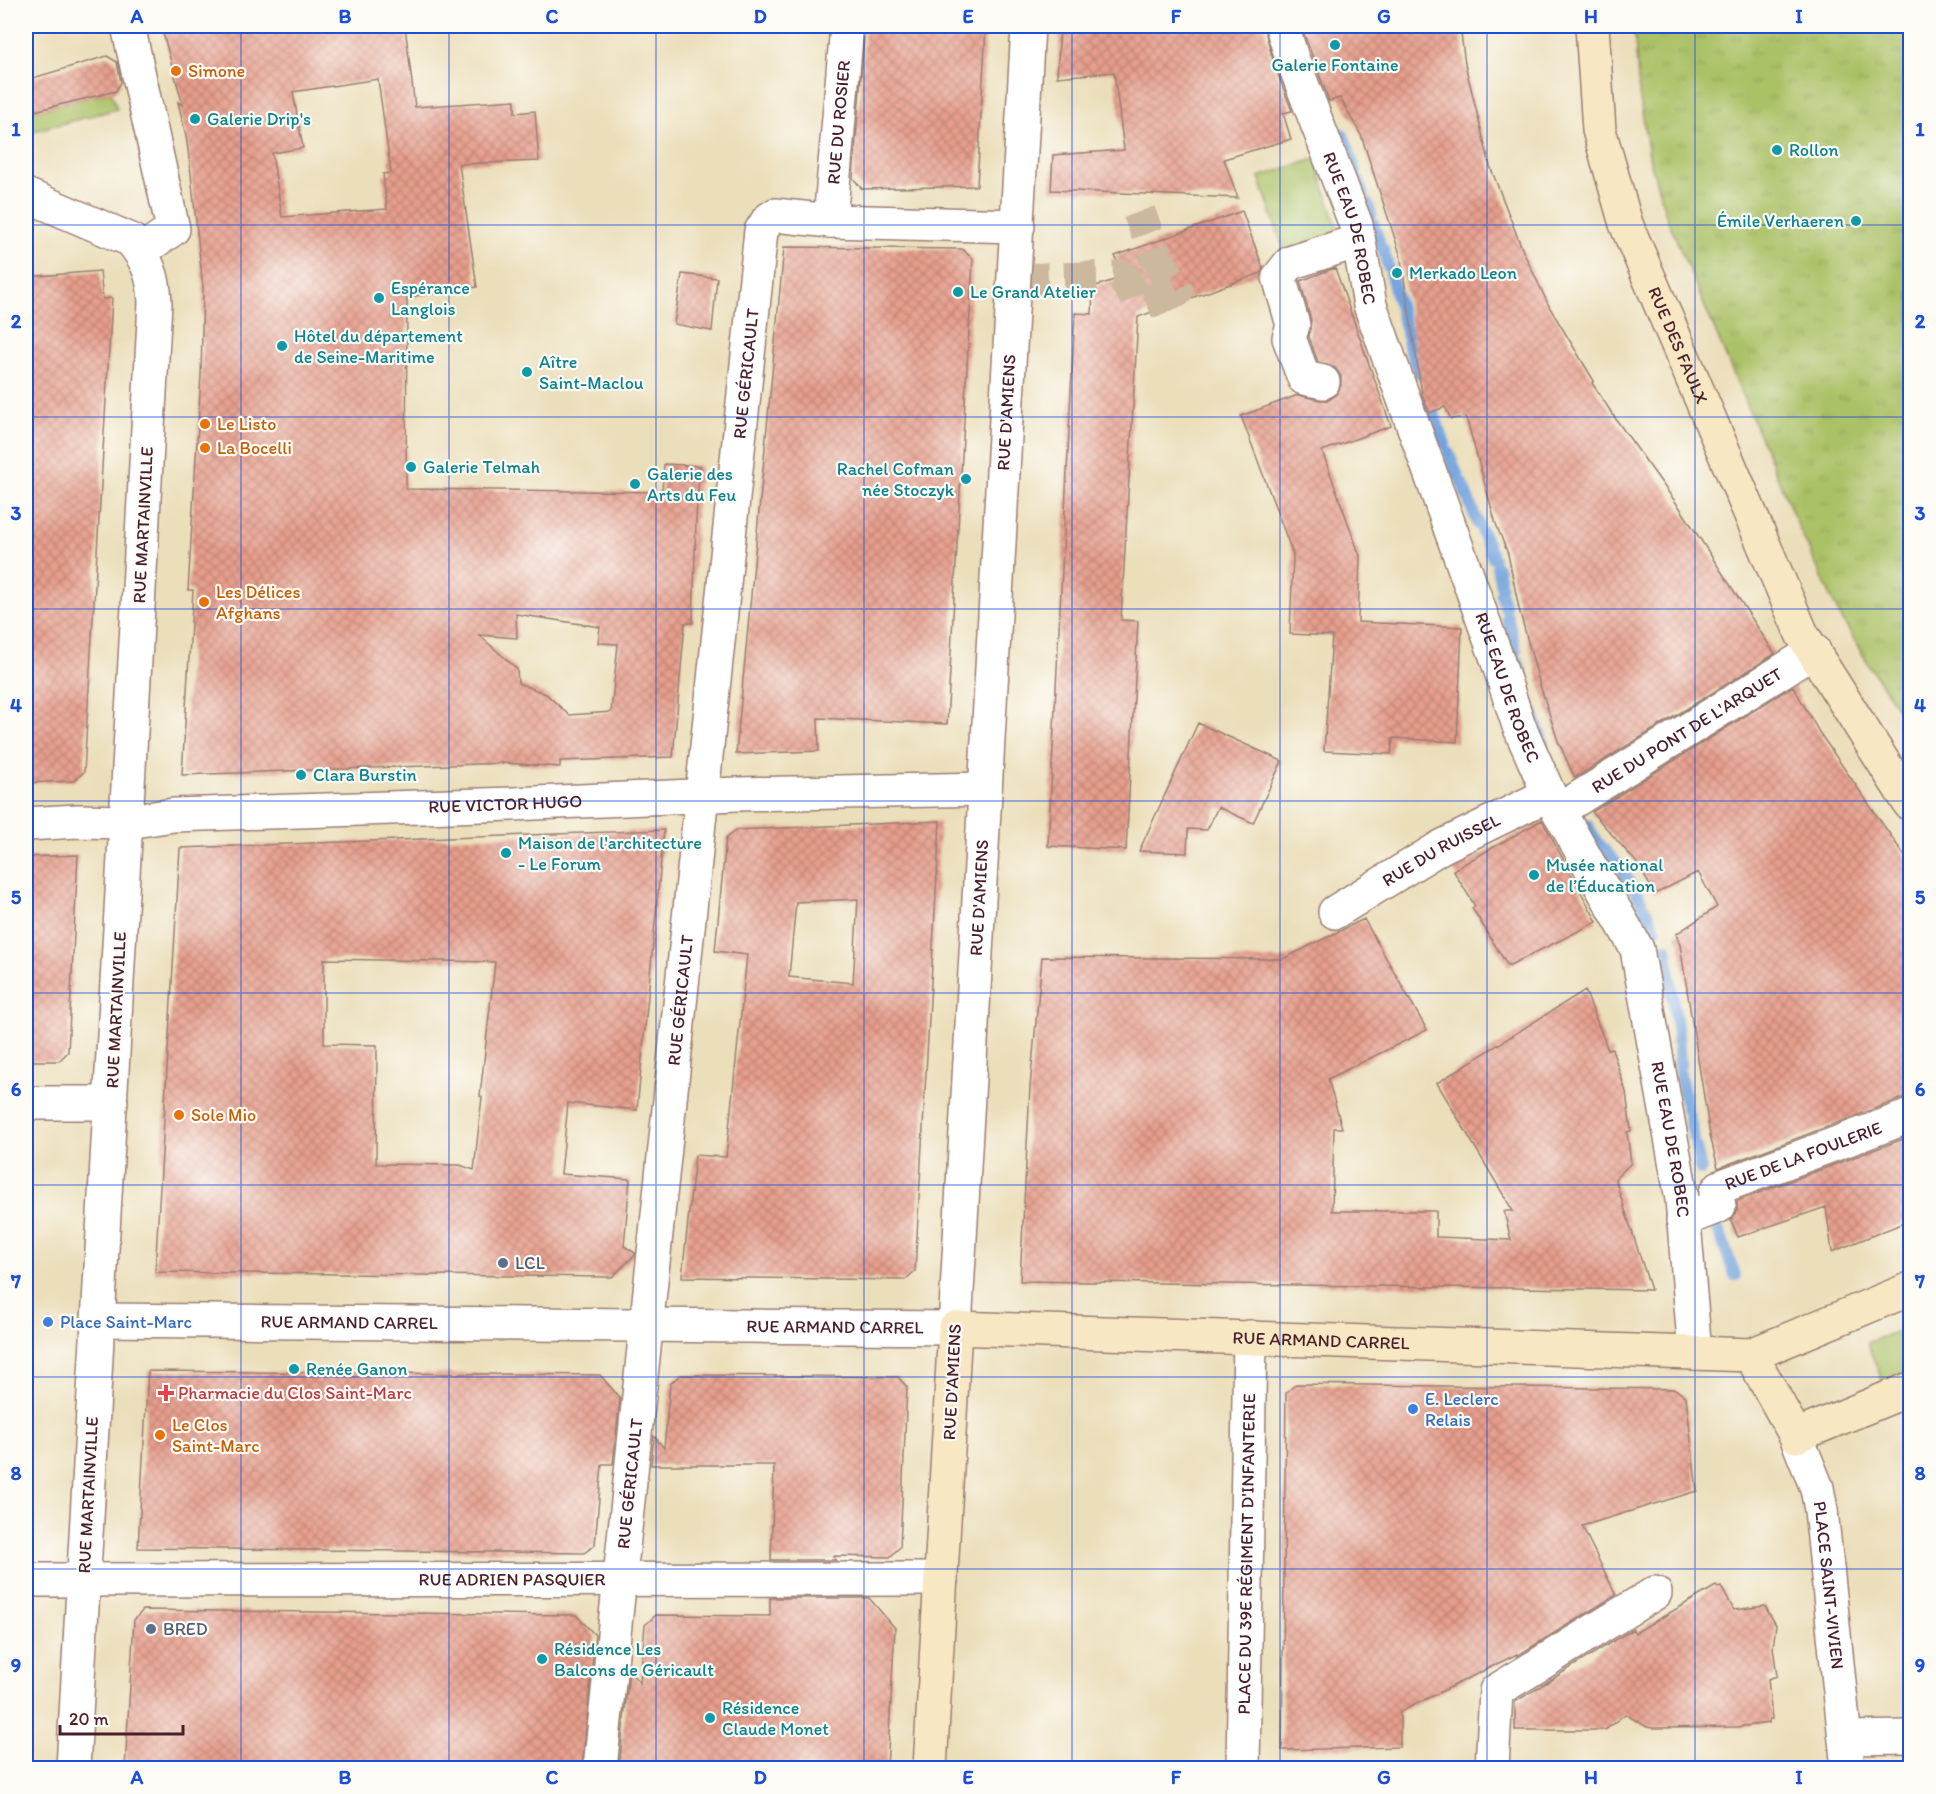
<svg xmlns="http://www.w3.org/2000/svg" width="1936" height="1794" font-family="Itim,sans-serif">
  <defs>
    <pattern id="park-tufts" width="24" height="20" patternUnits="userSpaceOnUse" patternTransform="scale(1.5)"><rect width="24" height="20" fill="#abc166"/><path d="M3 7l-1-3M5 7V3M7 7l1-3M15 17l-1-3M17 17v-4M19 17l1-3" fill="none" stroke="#95a559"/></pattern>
    <pattern id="building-cross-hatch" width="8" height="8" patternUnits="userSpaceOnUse" patternTransform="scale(1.5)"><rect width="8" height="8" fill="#e79f8d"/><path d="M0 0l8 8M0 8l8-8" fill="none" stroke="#bd8173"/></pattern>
  </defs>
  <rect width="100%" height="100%" fill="#fdfcf7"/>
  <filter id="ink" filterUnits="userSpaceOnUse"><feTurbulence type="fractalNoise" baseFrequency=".0167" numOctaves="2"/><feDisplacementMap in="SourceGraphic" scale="12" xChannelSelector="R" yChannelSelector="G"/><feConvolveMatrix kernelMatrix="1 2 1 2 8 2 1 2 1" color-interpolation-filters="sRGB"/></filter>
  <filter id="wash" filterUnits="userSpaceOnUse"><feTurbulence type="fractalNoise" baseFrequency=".008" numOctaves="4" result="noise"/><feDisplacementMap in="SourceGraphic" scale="24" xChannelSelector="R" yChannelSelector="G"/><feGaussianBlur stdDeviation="1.35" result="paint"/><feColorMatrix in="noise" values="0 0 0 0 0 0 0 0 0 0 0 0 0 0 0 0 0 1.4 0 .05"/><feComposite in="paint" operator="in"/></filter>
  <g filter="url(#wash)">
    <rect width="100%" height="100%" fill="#ebdeba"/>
    <!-- grass -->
    <path fill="#abc166" stroke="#7a7048" stroke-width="1.5" d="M111 92 117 109 26 133V113Z
      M1315 159 1340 236 1285 253 1259 177Z
      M1910 1326V1377L1885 1387 1867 1343Z"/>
    <!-- park -->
    <path fill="url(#park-tufts)" stroke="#7a7048" stroke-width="1.5" d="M1634 26H1845L1846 28 1850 26H1909L1910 43 1908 44 1910 54V728L1870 667 1838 612 1799 528 1667 218 1650 161 1639 93Z"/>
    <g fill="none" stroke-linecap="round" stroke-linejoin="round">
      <!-- stream -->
      <path stroke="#73a3dd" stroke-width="12" d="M1342 134 1349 150
        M1351 157 1356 175
        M1359 182 1363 196
        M1367 203 1371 215
        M1373 224 1379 241
        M1383 249 1388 266
        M1391 275 1407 335
        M1408 344 1419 373
        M1428 398 1445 444
        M1448 452 1458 476
        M1462 483 1478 524
        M1482 532 1493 558
        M1497 567 1501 586
        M1501 594 1505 607
        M1507 616 1516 652
        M1518 661 1524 682
        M1529 703 1543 744
        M1587 825 1596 841 1619 866
        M1622 870 1631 886
        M1636 892 1641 901
        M1644 907 1655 929
        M1666 948 1673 999
        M1674 1006 1678 1034 1680 1065
        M1680 1073 1687 1109
        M1689 1115 1694 1139
        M1696 1147 1701 1170
        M1712 1213 1735 1275"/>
    </g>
    <g id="blocks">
      <!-- building -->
      <path fill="url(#building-cross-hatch)" fill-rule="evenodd" d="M161 26H405L415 107 515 100V113L535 111 539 161 459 164 477 287 407 297 406 489 662 492 664 464 700 466 696 518 693 623H685L673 757 560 761V767L505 763 182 775 193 590H188L201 376 203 288 190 165 186 136 178 102 183 105ZM378 79 391 173 383 174 387 209 282 217 272 153 303 148 293 92ZM516 614 600 627 598 643 618 644 611 712 569 715 546 694 518 683 517 669 479 635 517 638Z
        M865 26H986L977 186 862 189 853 178Z
        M1060 26H1264L1274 64 1292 111 1283 113 1291 139 1224 159 1238 198 1051 190 1053 155 1124 150 1114 72 1057 77Z
        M1301 26H1460L1465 64 1490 166 1523 251 1550 308 1594 381 1592 383 1615 418 1682 511 1775 654 1575 778 1558 741 1540 685 1519 609 1508 554 1496 524 1466 417 1451 419 1445 407 1429 413 1422 394 1400 254 1361 135 1340 98 1329 101Z
        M107 56 117 62 121 82 116 91 26 113V80Z
        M1242 211 1263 268 1261 273 1138 317 1121 620 1138 621 1126 850 1048 846 1075 313 1092 314 1093 287 1123 277 1115 256Z
        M784 247 962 249 973 259 947 724 818 718 819 751 736 754Z
        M1335 268 1391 426 1322 451 1360 556 1358 622 1462 627 1457 742 1393 738 1391 754 1324 751 1332 636 1290 634 1293 554 1241 416 1298 395 1320 400H1329L1337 394 1341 385V376L1335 368 1318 362 1309 337 1311 320 1300 281Z
        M100 271 103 299 112 298 84 772 74 781 26 783V277Z
        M682 274 717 278 712 331 674 324Z
        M1793 686 1819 732 1911 865V1098H1903L1718 1168 1710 1135 1680 945 1676 934 1717 907 1698 872 1655 894 1636 862 1592 812Z
        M1198 723 1282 761 1253 823 1218 807 1207 830 1188 829 1187 853 1139 851Z
        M1542 820 1597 922 1508 966 1472 908 1475 906 1453 870Z
        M940 821 915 1271 905 1280 682 1277 695 1155 726 1157 747 955 715 951 726 838 736 830ZM858 899 853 983 789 977 796 902Z
        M664 830 637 1110 568 1103 561 1174 630 1179 624 1246 635 1253V1255L612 1277 155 1272 180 848ZM324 959 495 962 480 1096 482 1097 474 1170 460 1165 376 1164 377 1045 324 1044Z
        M78 855 68 1052 59 1061H26V857Z
        M1364 919 1427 1030 1328 1079 1342 1128H1334L1332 1211H1436V1237L1511 1240 1504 1211H1513L1437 1083 1585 990 1608 1050 1612 1049 1626 1092 1631 1131 1627 1132 1631 1163 1615 1179 1651 1290 1020 1281 1030 1087 1042 957 1283 959Z
        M1911 1136V1220L1832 1252 1826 1207 1738 1237 1731 1220 1737 1211V1201Z
        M148 1371 600 1375 620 1398 613 1464H602L595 1545 584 1553 138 1548Z
        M680 1375 898 1377 907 1387 900 1547 890 1557 833 1556 836 1560H771L774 1465H651L654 1436 664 1448 670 1384Z
        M1296 1384 1675 1389 1686 1397 1697 1491 1582 1526 1616 1595 1517 1656V1654L1400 1712V1747L1282 1750 1286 1393Z
        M1716 1586 1718 1588 1721 1587 1734 1610 1765 1606 1776 1625 1773 1647 1777 1676 1768 1679 1772 1719H1769V1723L1737 1727 1653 1728 1647 1727 1625 1714 1605 1730H1515V1702L1633 1629 1635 1633Z
        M770 1598H869L895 1628 887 1768H619L629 1671 640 1683 645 1625 656 1615 770 1616Z
        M143 1610 576 1615 595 1635 582 1768H125L134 1620Z"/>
    </g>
  </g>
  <g filter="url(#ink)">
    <use href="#blocks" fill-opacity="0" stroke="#9a7e72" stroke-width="1.5"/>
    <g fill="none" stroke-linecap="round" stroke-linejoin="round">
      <!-- street-tunnel -->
      <path stroke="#cbb89d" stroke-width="33" stroke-dasharray="33 16" stroke-linecap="butt" d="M1015 280 1123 277 1141 305 1177 291 1155 255 1139 212"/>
      <defs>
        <g id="street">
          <path d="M128 26 173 229 151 244 143 254"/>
          <path id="s1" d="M1282 26 1292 58 1356 225 1370 305 1496 656 1519 726 1549 794 1637 949 1682 1199 1695 1353"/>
          <path d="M26 195 131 240C148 261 154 276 155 303L73 1768"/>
          <path id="s2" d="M830 221 847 26"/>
          <path d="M1323 382 1304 378 1289 338 1293 325 1279 277 1290 263 1358 241"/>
          <path id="s3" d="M1558 811 1814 651"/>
          <path id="s4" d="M26 824 78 821 127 822 174 815 513 804 737 794 985 789"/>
          <path id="s5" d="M1335 912 1441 847 1549 794"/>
          <path d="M26 1103H111"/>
          <path id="s6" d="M1683 1220 1719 1206 1716 1193 1720 1187 1910 1116"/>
          <path id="s7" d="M99 1320 955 1328 1028 26"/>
          <path id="s8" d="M1796 1436 1817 1488 1821 1510 1848 1768"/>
          <path id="s9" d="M26 1580 941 1579"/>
          <path d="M1845 1738 1910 1737"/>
          <path id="s10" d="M600 1768 761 231 768 220 775 215 830 221 1018 226"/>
          <path id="s11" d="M1243 1768 1250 1337"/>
          <path d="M1492 1768 1496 1691 1655 1593"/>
        </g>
        <g id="secondary">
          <path id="s12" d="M1592 26 1599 130 1626 224 1802 634 1910 804"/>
          <path d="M1751 1355 1796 1436 1910 1389"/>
          <path id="s13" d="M930 1768 955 1328 1751 1355 1910 1289"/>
        </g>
      </defs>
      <!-- street casing -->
      <use href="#street" stroke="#9a7e72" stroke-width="36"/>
      <!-- secondary casing -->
      <use href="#secondary" stroke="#9a7e72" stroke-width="36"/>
      <!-- street -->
      <use href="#street" stroke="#fff" stroke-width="33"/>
      <!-- secondary -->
      <use href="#secondary" stroke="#f7e8c3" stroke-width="33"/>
    </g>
  </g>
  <!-- grid -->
  <path fill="none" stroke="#1d4ed8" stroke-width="1.5" stroke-opacity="0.55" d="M241 26V1768M449 26V1768M656 26V1768M864 26V1768M1072 26V1768M1280 26V1768M1487 26V1768M1695 26V1768M26 225H1910M26 417H1910M26 609H1910M26 801H1910M26 993H1910M26 1185H1910M26 1377H1910M26 1569H1910"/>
  <!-- markers -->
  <g fill="#0f9aa8" stroke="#fdfcf7" stroke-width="2">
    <circle cx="1335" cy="45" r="6"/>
    <circle cx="195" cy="119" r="6"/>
    <circle cx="1777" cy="150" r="6"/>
    <circle cx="1856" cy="221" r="6"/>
    <circle cx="1397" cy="273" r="6"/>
    <circle cx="958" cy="292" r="6"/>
    <circle cx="379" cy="298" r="6"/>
    <circle cx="282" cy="346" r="6"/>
    <circle cx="527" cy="372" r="6"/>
    <circle cx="411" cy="467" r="6"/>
    <circle cx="966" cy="479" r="6"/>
    <circle cx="635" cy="484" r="6"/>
    <circle cx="301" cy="775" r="6"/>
    <circle cx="506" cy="853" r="6"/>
    <circle cx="1534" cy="875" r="6"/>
    <circle cx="294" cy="1369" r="6"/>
    <circle cx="542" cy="1659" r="6"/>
    <circle cx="710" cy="1718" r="6"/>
  </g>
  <g fill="#e8710a" stroke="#fdfcf7" stroke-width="2">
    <circle cx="176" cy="71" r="6"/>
    <circle cx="205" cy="424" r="6"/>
    <circle cx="205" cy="448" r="6"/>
    <circle cx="204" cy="602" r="6"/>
    <circle cx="179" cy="1115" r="6"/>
    <circle cx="160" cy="1435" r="6"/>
  </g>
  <g fill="#5c6f8a" stroke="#fdfcf7" stroke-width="2">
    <circle cx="503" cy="1263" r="6"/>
    <circle cx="151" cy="1629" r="6"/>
  </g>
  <g fill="#3f7fe0" stroke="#fdfcf7" stroke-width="2">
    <circle cx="48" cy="1322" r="6"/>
    <circle cx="1413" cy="1409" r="6"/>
  </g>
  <path fill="#e0444e" stroke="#fdfcf7" stroke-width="2" d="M163 1384h6v6h6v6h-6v6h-6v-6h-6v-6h6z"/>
  <g text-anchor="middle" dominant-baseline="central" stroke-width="4.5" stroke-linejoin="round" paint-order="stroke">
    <!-- culture labels -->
    <g font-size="18" fill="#0d838f" stroke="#fdfcf7" text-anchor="start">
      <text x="1335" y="65" text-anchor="middle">Galerie Fontaine</text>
      <text x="207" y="119">Galerie Drip's</text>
      <text x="1789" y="150">Rollon</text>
      <text x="1844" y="221" text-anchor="end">Émile Verhaeren</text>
      <text x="1409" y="273">Merkado Leon</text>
      <text x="391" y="288">Espérance<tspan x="391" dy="21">Langlois</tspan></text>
      <text x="970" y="292">Le Grand Atelier</text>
      <text x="294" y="336">Hôtel du département<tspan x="294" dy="21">de Seine-Maritime</tspan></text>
      <text x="539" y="362">Aître<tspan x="539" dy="21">Saint-Maclou</tspan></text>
      <text x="423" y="467">Galerie Telmah</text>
      <text x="954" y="469" text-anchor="end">Rachel Cofman<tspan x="954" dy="21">née Stoczyk</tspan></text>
      <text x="647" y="474">Galerie des<tspan x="647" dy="21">Arts du Feu</tspan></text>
      <text x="313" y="775">Clara Burstin</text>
      <text x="518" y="843">Maison de l'architecture<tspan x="518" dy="21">- Le Forum</tspan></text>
      <text x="1546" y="865">Musée national<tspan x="1546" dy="21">de l’Éducation</tspan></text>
      <text x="306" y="1369">Renée Ganon</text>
      <text x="554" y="1649">Résidence Les<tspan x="554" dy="21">Balcons de Géricault</tspan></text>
      <text x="722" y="1708">Résidence<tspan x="722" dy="21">Claude Monet</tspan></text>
    </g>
    <!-- food labels -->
    <g font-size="18" fill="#c56008" stroke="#fdfcf7" text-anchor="start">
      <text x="188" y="71">Simone</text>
      <text x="217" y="424">Le Listo</text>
      <text x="217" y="448">La Bocelli</text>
      <text x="216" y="592">Les Délices<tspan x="216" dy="21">Afghans</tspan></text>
      <text x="191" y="1115">Sole Mio</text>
      <text x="172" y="1425">Le Clos<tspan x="172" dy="21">Saint-Marc</tspan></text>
    </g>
    <!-- street labels -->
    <g font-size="18" fill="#4a1f2b" stroke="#fdfcf7">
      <text stroke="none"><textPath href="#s2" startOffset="99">RUE DU ROSIER</textPath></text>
      <text stroke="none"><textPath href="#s1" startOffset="214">RUE EAU DE ROBEC</textPath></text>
      <text stroke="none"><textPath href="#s12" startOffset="334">RUE DES FAULX</textPath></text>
      <text stroke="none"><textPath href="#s10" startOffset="1402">RUE GÉRICAULT</textPath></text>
      <text stroke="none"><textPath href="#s7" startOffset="1773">RUE D'AMIENS</textPath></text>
      <text transform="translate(143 525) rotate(-87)">RUE MARTAINVILLE</text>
      <text stroke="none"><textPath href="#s1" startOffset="700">RUE EAU DE ROBEC</textPath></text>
      <text stroke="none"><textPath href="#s3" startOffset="152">RUE DU PONT DE L'ARQUET</textPath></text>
      <text stroke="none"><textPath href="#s4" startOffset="480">RUE VICTOR HUGO</textPath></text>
      <text stroke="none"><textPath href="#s5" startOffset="123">RUE DU RUISSEL</textPath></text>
      <text stroke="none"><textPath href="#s7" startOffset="1287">RUE D'AMIENS</textPath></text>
      <text stroke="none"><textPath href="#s10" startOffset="772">RUE GÉRICAULT</textPath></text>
      <text transform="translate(116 1010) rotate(-87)">RUE MARTAINVILLE</text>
      <text stroke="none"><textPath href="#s1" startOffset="1186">RUE EAU DE ROBEC</textPath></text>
      <text stroke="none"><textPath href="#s6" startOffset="148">RUE DE LA FOULERIE</textPath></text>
      <text stroke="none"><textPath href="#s7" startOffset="250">RUE ARMAND CARREL</textPath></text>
      <text stroke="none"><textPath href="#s7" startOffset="736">RUE ARMAND CARREL</textPath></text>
      <text stroke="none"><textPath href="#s13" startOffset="807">RUE ARMAND CARREL</textPath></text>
      <text transform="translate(952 1382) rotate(-87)">RUE D'AMIENS</text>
      <text stroke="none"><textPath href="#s10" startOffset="286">RUE GÉRICAULT</textPath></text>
      <text transform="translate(88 1495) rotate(-87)">RUE MARTAINVILLE</text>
      <text stroke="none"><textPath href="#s11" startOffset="214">PLACE DU 39E RÉGIMENT D'INFANTERIE</textPath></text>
      <text stroke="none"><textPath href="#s9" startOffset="486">RUE ADRIEN PASQUIER</textPath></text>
      <text stroke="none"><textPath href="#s8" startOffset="154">PLACE SAINT-VIVIEN</textPath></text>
    </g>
    <!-- service labels -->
    <g font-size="18" fill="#4e5e75" stroke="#fdfcf7" text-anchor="start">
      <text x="515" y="1263">LCL</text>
      <text x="163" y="1629">BRED</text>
    </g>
    <!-- shop labels -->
    <g font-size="18" fill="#366cbe" stroke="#fdfcf7" text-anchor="start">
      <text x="60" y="1322">Place Saint-Marc</text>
      <text x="1425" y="1399">E. Leclerc<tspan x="1425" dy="21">Relais</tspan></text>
    </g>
    <!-- health labels -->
    <g font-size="18" fill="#be3a42" stroke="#fdfcf7" text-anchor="start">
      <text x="178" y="1393">Pharmacie du Clos Saint-Marc</text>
    </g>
  </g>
  <!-- margin -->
  <rect width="1936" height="1794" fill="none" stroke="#fdfcf7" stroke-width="66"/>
  <!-- scale -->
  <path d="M60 1725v9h123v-9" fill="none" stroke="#4a1f2b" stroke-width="3"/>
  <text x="69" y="1725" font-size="18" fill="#4a1f2b" stroke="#fdfcf7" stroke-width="4.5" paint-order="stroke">20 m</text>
  <rect x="33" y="33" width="1870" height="1728" fill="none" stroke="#1d4ed8" stroke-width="2"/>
  <g font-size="20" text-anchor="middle" font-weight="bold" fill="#1d4ed8">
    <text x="137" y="23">A</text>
    <text x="345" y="23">B</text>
    <text x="552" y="23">C</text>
    <text x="760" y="23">D</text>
    <text x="968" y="23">E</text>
    <text x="1176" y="23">F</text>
    <text x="1384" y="23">G</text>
    <text x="1591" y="23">H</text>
    <text x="1799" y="23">I</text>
    <text x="16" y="136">1</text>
    <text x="1920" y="136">1</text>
    <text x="16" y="328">2</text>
    <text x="1920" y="328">2</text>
    <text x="16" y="520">3</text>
    <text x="1920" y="520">3</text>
    <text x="16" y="712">4</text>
    <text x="1920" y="712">4</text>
    <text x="16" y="904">5</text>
    <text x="1920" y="904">5</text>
    <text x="16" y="1096">6</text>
    <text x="1920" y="1096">6</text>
    <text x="16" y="1288">7</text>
    <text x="1920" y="1288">7</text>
    <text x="16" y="1480">8</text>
    <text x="1920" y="1480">8</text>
    <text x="16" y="1672">9</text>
    <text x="1920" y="1672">9</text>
    <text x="137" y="1784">A</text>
    <text x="345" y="1784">B</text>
    <text x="552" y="1784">C</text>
    <text x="760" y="1784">D</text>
    <text x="968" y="1784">E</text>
    <text x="1176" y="1784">F</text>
    <text x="1384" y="1784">G</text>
    <text x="1591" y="1784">H</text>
    <text x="1799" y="1784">I</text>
  </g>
</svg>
